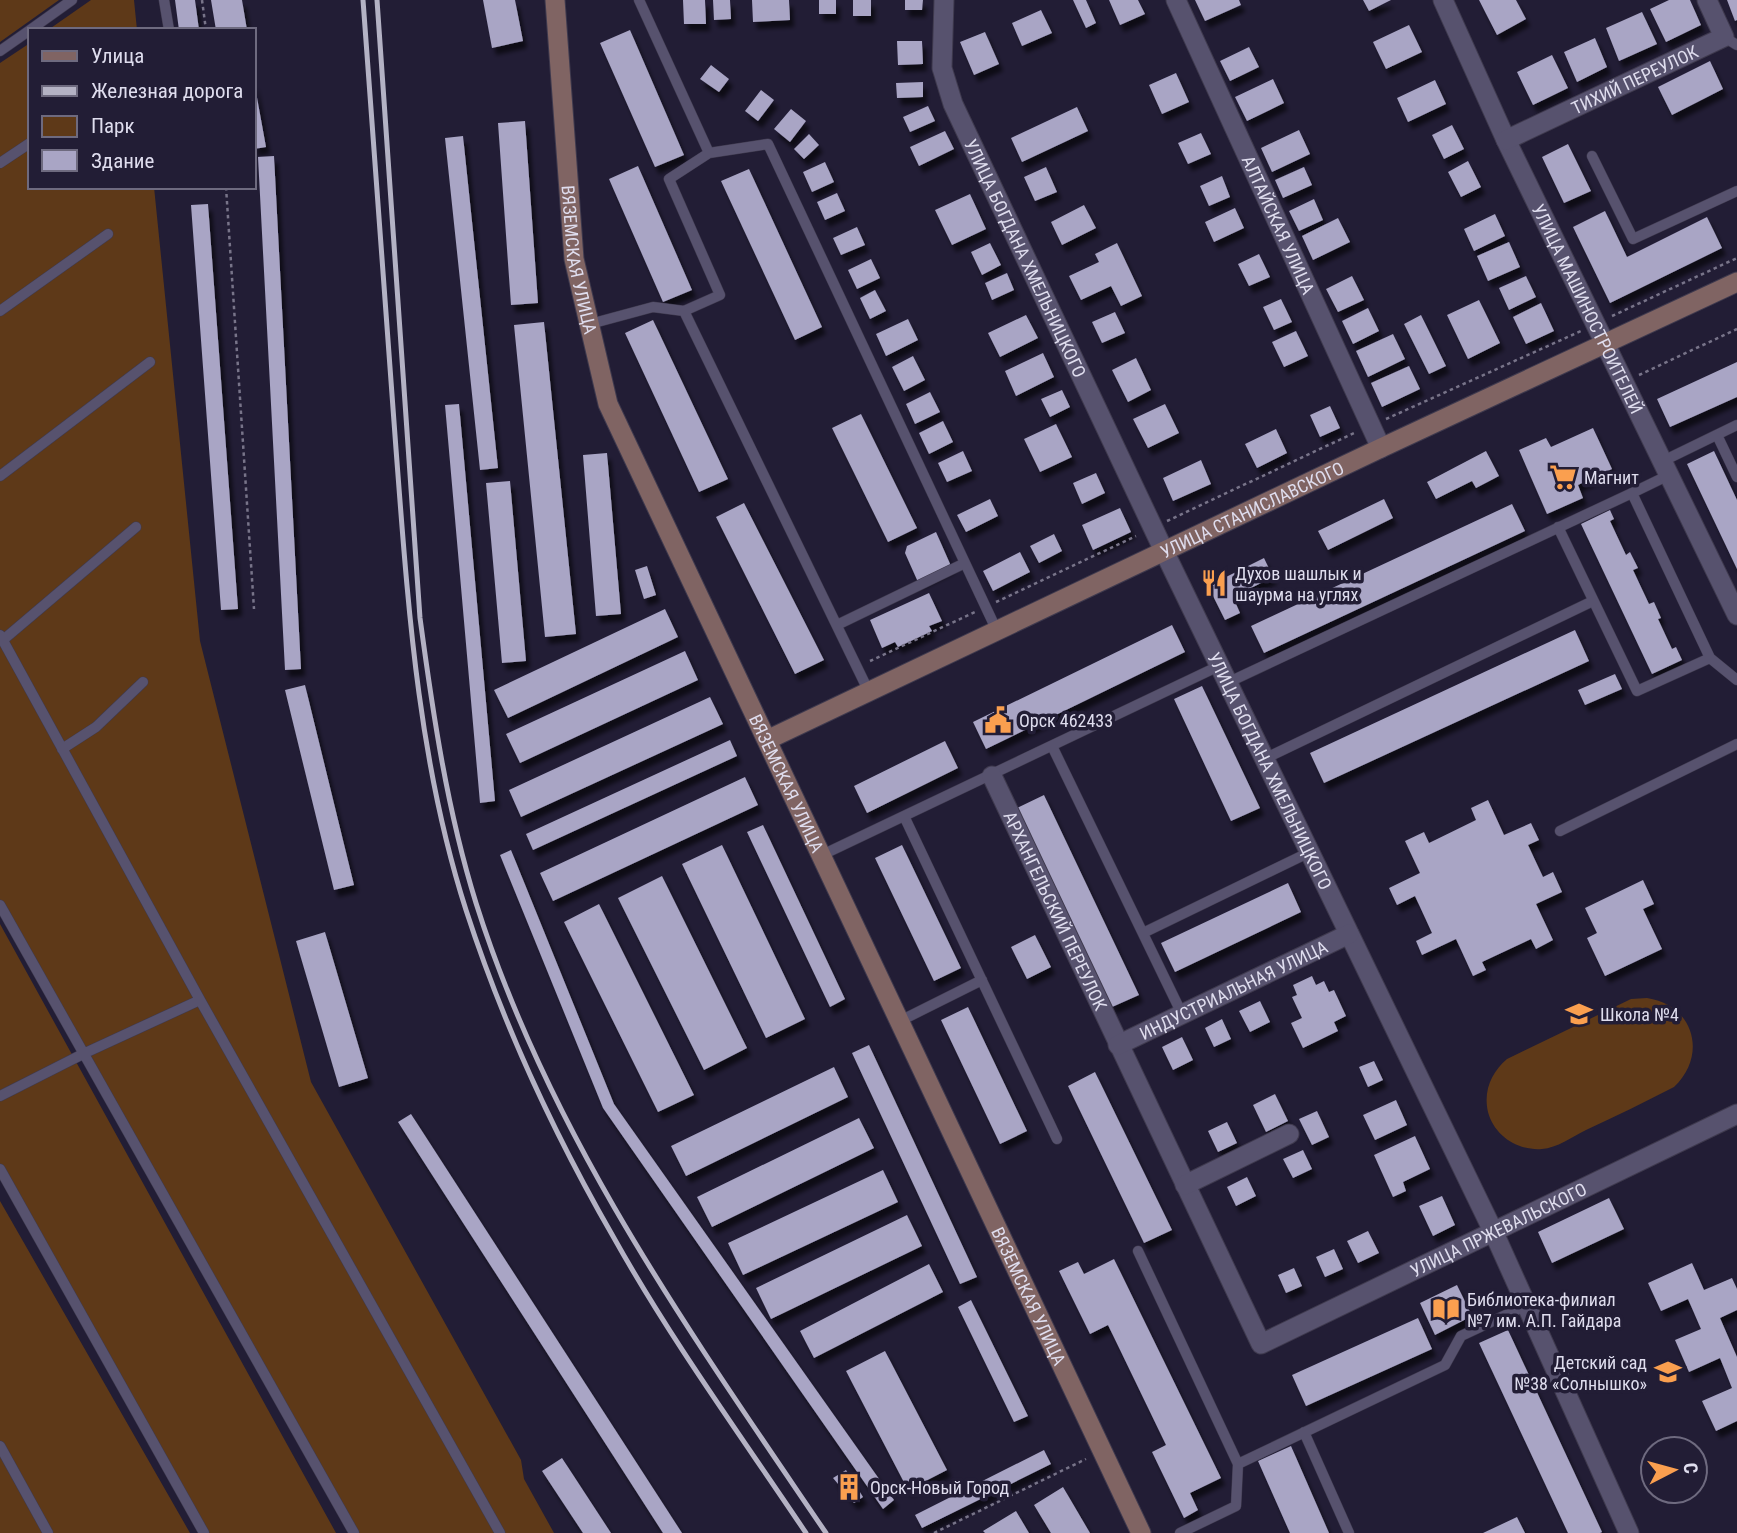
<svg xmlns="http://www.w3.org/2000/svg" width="1737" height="1533" font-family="'Roboto Condensed',sans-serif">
  <defs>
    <filter id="shadow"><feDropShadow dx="4" dy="7" stdDeviation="2" flood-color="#0009"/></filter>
  </defs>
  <rect width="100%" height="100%" fill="#221d35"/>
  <!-- green -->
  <path fill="#5e3918" d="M0 0H59L0 42Z
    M91 0H134L137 30H48Z
    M30 43V187H154L200 641 311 1082 521 1460 524 1479 554 1533H349L0 904V63Z
    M0 924 336 1533H202L0 1179Z
    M1647 998C1694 1005 1708 1055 1674 1087 1645 1102 1616 1116 1586 1130 1572 1137 1557 1148 1542 1149 1517 1151 1494 1135 1488 1112 1483 1090 1492 1072 1507 1059L1631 999Z
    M0 1201 190 1533H0Z"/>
  <!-- building -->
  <path fill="#a9a5c5" filter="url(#shadow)" d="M175 0H195L199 30H179Z
    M211 0H242L247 30H216Z
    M483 0H515L523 41 492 48Z
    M683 0H705L706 24H684Z
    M713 0H730L731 19 714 20Z
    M752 0H789L790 20 753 22Z
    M819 0H836V14H819Z
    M853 0H871V16H853Z
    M905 0H923L922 10H905Z
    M1073 0H1086L1096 23 1086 28Z
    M1109 0H1138L1145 14 1120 25Z
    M1195 0H1239L1241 5 1205 21Z
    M1363 0H1391L1369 11Z
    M1479 0H1516L1526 19 1497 35Z
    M1669 0H1690L1701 25 1666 42 1650 9Z
    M1727 0H1737V20L1735 21Z
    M1041 10 1052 33 1022 46 1012 23Z
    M1642 12 1657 44 1619 61 1606 28Z
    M1409 25 1422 52 1386 69 1373 42Z
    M630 30 684 155 655 167 600 43Z
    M985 32 999 64 974 75 960 42Z
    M1595 38 1607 67 1577 82 1564 52Z
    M897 41H922L923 64 898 65Z
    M1249 47 1259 67 1230 81 1220 61Z
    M1552 55 1568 88 1533 105 1517 72Z
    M1710 61 1723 89 1672 115 1658 87Z
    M711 65 729 79 719 92 700 79Z
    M1176 73 1189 102 1162 114 1149 85Z
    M1273 79 1284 103 1247 121 1235 97Z
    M1435 80 1446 104 1408 122 1397 98Z
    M254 81 266 147 254 149Z
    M923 82V97L897 98 896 83Z
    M761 90 774 100 758 121 745 111Z
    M928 106 935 121 910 132 903 117Z
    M1077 107 1088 131 1022 162 1011 138Z
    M791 109 806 121 790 142 774 129Z
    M525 121 538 303 511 305 498 123Z
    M1452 125 1464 149 1444 159 1432 135Z
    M1299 130 1310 154 1272 172 1261 148Z
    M945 131 954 149 919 166 910 147Z
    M1201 133 1211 154 1188 164 1178 143Z
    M809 134 819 145 804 159 794 149Z
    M463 136 498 468 480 470 445 138Z
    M1568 144 1591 191 1564 203 1542 157Z
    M274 156 301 669 285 670 258 157Z
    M1468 161 1481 187 1461 197 1448 172Z
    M825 162 834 182 812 192 803 172Z
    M638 166 692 290 663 302 609 179Z
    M1046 167 1057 192 1035 201 1024 177Z
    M1304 167 1312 185 1283 198 1275 180Z
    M749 169 822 327 795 340 721 181Z
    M1222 176 1230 197 1209 206 1200 186Z
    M837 193 845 211 825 220 817 202Z
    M970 194 986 229 952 245 935 210Z
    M1314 199 1323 220 1299 231 1289 211Z
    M208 204 238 609 221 610 191 205Z
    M1084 205 1096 228 1062 245 1051 222Z
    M1235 208 1244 228 1214 242 1205 222Z
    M1605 211 1627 257 1707 217 1722 248 1610 303 1573 227Z
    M1495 214 1505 236 1474 251 1464 229Z
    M1338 218 1350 242 1313 260 1302 236Z
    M857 227 865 245 841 255 833 238Z
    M1509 242 1520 267 1488 281 1477 256Z
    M990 243 1001 265 982 275 971 252Z
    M1117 243 1142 296 1121 306 1111 286 1081 300 1069 276 1099 262 1095 254Z
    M1259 254 1270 277 1249 286 1238 264Z
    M871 259 880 278 857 289 848 270Z
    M1007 273 1014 290 992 300 985 283Z
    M1352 276 1364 300 1338 312 1326 289Z
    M1526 276 1536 297 1509 310 1499 288Z
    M875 290 886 311 870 319 860 298Z
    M1281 299 1292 322 1274 330 1263 307Z
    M1479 300 1500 343 1468 359 1447 315Z
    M1541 303 1554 331 1526 344 1513 317Z
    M1368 308 1379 331 1353 344 1342 321Z
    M1115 312 1125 333 1102 343 1092 322Z
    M1026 315 1038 338 1000 357 988 333Z
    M1421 315 1446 366 1429 374 1404 324Z
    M908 319 918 340 886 356 876 334Z
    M653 320 728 479 699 492 625 333Z
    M544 322 576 634 545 637 514 325Z
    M1296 331 1308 356 1284 367 1272 342Z
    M1393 334 1405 359 1368 377 1356 351Z
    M1043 353 1054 377 1016 396 1005 371Z
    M913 356 925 380 904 391 892 367Z
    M1136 358 1151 390 1128 402 1112 370Z
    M1737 362V397L1670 427 1657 399Z
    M1409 366 1420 389 1382 407 1371 383Z
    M1062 390 1070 407 1050 417 1041 399Z
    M930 392 940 412 915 424 906 404Z
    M459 404 495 801 480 803 445 405Z
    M1165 404 1179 433 1148 448 1133 419Z
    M1330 406 1340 428 1320 437 1310 415Z
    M861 414 917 528 888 542 832 428Z
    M943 421 953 442 929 454 919 433Z
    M1056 424 1072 457 1040 472 1024 439Z
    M1593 428 1612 469 1578 485 1583 498 1547 514 1519 450 1546 438 1551 447Z
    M1276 429 1287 453 1257 468 1245 444Z
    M963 451 972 471 947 482 938 463Z
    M1486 451 1499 476 1476 488 1472 481 1436 499 1427 482Z
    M1714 451 1737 500V569L1687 464Z
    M607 453 621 614 596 616 583 455Z
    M1201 460 1211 484 1173 501 1163 478Z
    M1096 473 1105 493 1082 504 1073 483Z
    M510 481 526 661 502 663 486 483Z
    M990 499 998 516 966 532 957 515Z
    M1384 499 1393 518 1328 550 1318 531Z
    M744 503 824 660 795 674 716 517Z
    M1512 504 1525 531 1264 653 1251 626Z
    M1120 508 1131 532 1093 550 1082 525Z
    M1610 510 1614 519 1610 521 1626 555 1630 552 1638 568 1633 570 1649 604 1654 602 1661 618 1658 619 1672 649 1676 647 1682 660 1652 674 1581 524Z
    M936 532 951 566 918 582 905 553 907 546Z
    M1054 534 1062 551 1039 563 1030 546Z
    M1020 552 1030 572 993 591 983 571Z
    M1264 558 1273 577 1233 597 1240 613 1225 620 1208 586Z
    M647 566 656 595 644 599 635 570Z
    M929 593 942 621 929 626 932 631 898 647 895 642 882 648 870 620Z
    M665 609 678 637 508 718 494 690Z
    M1172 625 1185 652 986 749 973 722Z
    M1575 630 1589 661 1324 783 1310 753Z
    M685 651 698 680 520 763 506 734Z
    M1615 674 1622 689 1585 705 1578 690Z
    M305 685 354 885 334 890 285 690Z
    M1202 686 1260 808 1231 821 1174 699Z
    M710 697 723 724 521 817 509 790Z
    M730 740 737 756 533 850 526 834Z
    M945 741 958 768 867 813 854 786Z
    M745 777 758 805 553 901 540 873Z
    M1044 795 1139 995 1112 1007 1017 808Z
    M1488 800 1504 835 1531 823 1539 840 1528 845 1543 877 1553 872 1562 892 1536 904 1553 940 1536 949 1531 939 1482 962 1486 970 1473 976 1456 939 1422 955 1416 941 1432 933 1415 896 1397 905 1389 888 1420 873 1405 841 1424 832 1429 843 1476 820 1471 808Z
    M763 825 845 999 830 1007 747 832Z
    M722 845 805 1019 766 1038 682 864Z
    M902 845 961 968 934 981 875 858Z
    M511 850 614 1104 894 1500 883 1509 603 1108 500 855Z
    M662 876 747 1048 704 1070 618 898Z
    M1643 880 1654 904 1643 909 1662 949 1605 976 1587 938 1597 933 1585 908Z
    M1288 883 1301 912 1175 972 1161 943Z
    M599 904 694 1095 658 1112 564 922Z
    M325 932 368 1078 339 1087 296 941Z
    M1035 935 1051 967 1027 979 1011 947Z
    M1312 976 1316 985 1324 981 1329 992 1334 990 1346 1016 1334 1022 1338 1031 1303 1048 1291 1023 1302 1018 1292 997 1297 995 1293 985Z
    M1260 1001 1270 1022 1250 1032 1239 1011Z
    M968 1007 1027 1131 1000 1144 941 1020Z
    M1222 1019 1231 1039 1214 1047 1205 1028Z
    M1182 1037 1193 1060 1173 1070 1162 1047Z
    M869 1045 977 1277 960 1284 852 1053Z
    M1374 1061 1383 1080 1368 1087 1359 1067Z
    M834 1067 848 1097 686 1176 671 1146Z
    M1095 1072 1172 1230 1144 1243 1068 1086Z
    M1275 1094 1288 1121 1266 1132 1253 1105Z
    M1396 1100 1407 1125 1375 1140 1363 1115Z
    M1317 1111 1329 1137 1312 1145 1299 1119Z
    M411 1114 682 1533H663L398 1122Z
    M859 1118 874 1148 712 1227 697 1197Z
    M1227 1122 1237 1143 1218 1152 1208 1131Z
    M1415 1136 1430 1169 1403 1182 1406 1191 1393 1197 1374 1155Z
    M1303 1150 1312 1169 1293 1178 1283 1159Z
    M883 1170 898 1202 743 1275 728 1243Z
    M1247 1177 1256 1196 1236 1206 1227 1187Z
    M1442 1196 1455 1225 1433 1236 1419 1206Z
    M1609 1198 1624 1229 1552 1263 1538 1232Z
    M907 1215 922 1246 771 1319 756 1288Z
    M1368 1231 1379 1253 1358 1263 1347 1241Z
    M1334 1249 1343 1269 1325 1277 1316 1257Z
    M1114 1259 1221 1478 1190 1493 1198 1510 1184 1518 1152 1452 1166 1445 1108 1325 1090 1334 1059 1271 1078 1262 1084 1274Z
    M1692 1263 1704 1290 1732 1278 1737 1289V1310L1720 1318 1737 1357V1421L1716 1431 1702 1401 1732 1388 1720 1358 1689 1372 1675 1340 1701 1329 1688 1299 1661 1311 1648 1283Z
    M929 1264 943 1292 814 1358 800 1331Z
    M1294 1268 1302 1286 1286 1293 1278 1275Z
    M1457 1285 1472 1316 1435 1335 1420 1303Z
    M971 1300 1028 1416 1014 1422 958 1307Z
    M1418 1318 1432 1349 1306 1406 1292 1375Z
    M1508 1330 1602 1532 1600 1533H1568L1479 1343Z
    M885 1351 947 1470 908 1490 846 1371Z
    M1291 1446 1329 1533H1290L1258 1461Z
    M1044 1450 1051 1464 922 1528 915 1515Z
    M562 1458 611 1533H583L542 1471Z
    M846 1470 863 1497 854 1503 833 1478Z
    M1063 1487 1090 1533H1051L1034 1505Z
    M1016 1511 1029 1533H985L983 1531Z
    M1517 1517 1525 1533H1483Z"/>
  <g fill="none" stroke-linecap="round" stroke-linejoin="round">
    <defs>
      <path id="service" d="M164 0 169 30
        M639 0 709 153 669 179 720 295 684 311
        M30 30 72 0
        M1724 37 1737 45
        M0 51 30 30
        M709 153 768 144 997 631
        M1592 156 1633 239 1737 191
        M0 163 30 143
        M0 311 108 234
        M590 324 653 307 684 311 869 692
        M1717 435 1737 477
        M1663 461 1737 425
        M0 476 150 362
        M1632 493 1669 475
        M1558 527 1637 691 1710 658 1737 680
        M837 625 965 563
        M0 635 200 1000 500 1533
        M3 640 136 527
        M1229 682 1632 493 1710 658
        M1052 746 1182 1014
        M62 749 96 727 143 682
        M1266 758 1593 601
        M904 816 1057 1139
        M1560 831 1737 744
        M822 855 1221 665
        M0 905 354 1533
        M1143 933 1310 852
        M900 1021 982 980
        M0 1096 85 1053 200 1000
        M0 1169 204 1533
        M1138 1251 1238 1464 1236 1506 1180 1533
        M1304 1432 1349 1533
        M0 1446 48 1533
        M1238 1464 1445 1365 1461 1336 1527 1305"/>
      <g id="minor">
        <path id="s1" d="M944 0 942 68 953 104 1164 551 1494 1233 1629 1533"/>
        <path id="s2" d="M1176 0 1381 448"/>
        <path id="s3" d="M1443 0 1506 140 1737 615"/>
        <path id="s4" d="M1506 140 1724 37 1707 0"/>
        <path id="s5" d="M992 776 1261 1344 1737 1114"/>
        <path id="s6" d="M1118 1045 1349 934"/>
        <path d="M1185 1185 1289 1134"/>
      </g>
      <g id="secondary">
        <path id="s7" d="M555 0 574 259 608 404 1141 1533"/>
        <path id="s8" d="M767 740 1381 448 1737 282"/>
      </g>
    </defs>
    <!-- service casing -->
    <use href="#service" stroke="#3f3a4e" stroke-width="11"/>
    <!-- minor casing -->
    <use href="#minor" stroke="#3f3a4e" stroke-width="21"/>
    <!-- secondary casing -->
    <use href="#secondary" stroke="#3f3a4e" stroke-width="21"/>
    <!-- path -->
    <path stroke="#787489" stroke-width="2.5" stroke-dasharray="3.5 3.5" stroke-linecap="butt" d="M202 0 206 30
      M226 187 254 609
      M1612 316 1737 258
      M1639 375 1737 329
      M1386 419 1581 331
      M1167 521 1354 433
      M996 602 1136 536
      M870 661 975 612
      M934 1533 1086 1459"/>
    <!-- service -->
    <use href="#service" stroke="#57526e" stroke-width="10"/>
    <!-- minor -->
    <use href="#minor" stroke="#57526e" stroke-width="19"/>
    <!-- secondary -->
    <use href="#secondary" stroke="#806463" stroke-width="19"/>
    <!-- rail -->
    <path stroke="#b4b2c4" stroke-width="5" d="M363 0C374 150 385 300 396 449 408 605 418 761 466 910 503 1024 554 1134 614 1238 671 1340 741 1436 806 1533
      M377 0 420 618C433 714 447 810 476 903 549 1135 691 1334 826 1533"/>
  </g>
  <!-- icons -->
  <defs>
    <symbol id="supermarket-bare" viewBox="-9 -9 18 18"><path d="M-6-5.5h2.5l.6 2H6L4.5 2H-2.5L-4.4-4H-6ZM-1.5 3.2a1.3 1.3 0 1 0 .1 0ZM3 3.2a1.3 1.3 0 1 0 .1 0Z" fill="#fa9f4f" stroke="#221d35" stroke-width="2.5" paint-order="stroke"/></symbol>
    <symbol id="restaurant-bare" viewBox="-9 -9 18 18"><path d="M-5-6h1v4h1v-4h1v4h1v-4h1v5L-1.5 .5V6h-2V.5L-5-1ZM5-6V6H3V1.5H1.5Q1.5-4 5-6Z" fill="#fa9f4f" stroke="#221d35" stroke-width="2.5" paint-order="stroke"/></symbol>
    <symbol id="civic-bare" viewBox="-9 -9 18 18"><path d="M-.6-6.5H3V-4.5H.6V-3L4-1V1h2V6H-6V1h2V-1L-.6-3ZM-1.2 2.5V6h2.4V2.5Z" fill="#fa9f4f" stroke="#221d35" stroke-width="2.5" paint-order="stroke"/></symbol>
    <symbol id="school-bare" viewBox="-9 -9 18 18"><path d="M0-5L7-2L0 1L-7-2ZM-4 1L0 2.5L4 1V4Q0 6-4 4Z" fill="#fa9f4f" stroke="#221d35" stroke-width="2.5" paint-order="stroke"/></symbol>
    <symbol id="library-bare" viewBox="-9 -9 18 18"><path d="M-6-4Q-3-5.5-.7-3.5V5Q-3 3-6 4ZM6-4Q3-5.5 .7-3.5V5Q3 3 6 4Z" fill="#fa9f4f" stroke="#221d35" stroke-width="2.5" paint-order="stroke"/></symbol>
    <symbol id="building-bare" viewBox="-9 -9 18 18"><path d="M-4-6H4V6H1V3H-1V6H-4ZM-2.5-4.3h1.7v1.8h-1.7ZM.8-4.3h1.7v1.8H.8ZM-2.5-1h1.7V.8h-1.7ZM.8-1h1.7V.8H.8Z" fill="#fa9f4f" stroke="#221d35" stroke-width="2.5" paint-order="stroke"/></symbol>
  </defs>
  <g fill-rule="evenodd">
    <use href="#supermarket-bare" x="1544" y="458" width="38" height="38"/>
    <use href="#restaurant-bare" x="1195" y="564" width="38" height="38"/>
    <use href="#civic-bare" x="979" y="701" width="38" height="38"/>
    <use href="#school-bare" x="1560" y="995" width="38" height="38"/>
    <use href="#library-bare" x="1427" y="1290" width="38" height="38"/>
    <use href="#school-bare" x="1649" y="1353" width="38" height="38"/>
    <use href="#building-bare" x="830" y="1468" width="38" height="38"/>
  </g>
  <g text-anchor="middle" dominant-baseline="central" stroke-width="7" stroke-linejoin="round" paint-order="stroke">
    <!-- street labels -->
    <g font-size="18" fill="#dfddee" stroke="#221d35">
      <text stroke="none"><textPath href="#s4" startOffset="142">ТИХИЙ ПЕРЕУЛОК</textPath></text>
      <text stroke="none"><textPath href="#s2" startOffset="247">АЛТАЙСКАЯ УЛИЦА</textPath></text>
      <text stroke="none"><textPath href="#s1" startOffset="276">УЛИЦА БОГДАНА ХМЕЛЬНИЦКОГО</textPath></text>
      <text stroke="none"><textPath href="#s7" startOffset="261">ВЯЗЕМСКАЯ УЛИЦА</textPath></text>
      <text stroke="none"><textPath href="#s3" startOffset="341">УЛИЦА МАШИНОСТРОИТЕЛЕЙ</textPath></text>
      <text stroke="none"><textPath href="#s8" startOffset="537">УЛИЦА СТАНИСЛАВСКОГО</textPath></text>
      <text stroke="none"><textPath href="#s1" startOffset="844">УЛИЦА БОГДАНА ХМЕЛЬНИЦКОГО</textPath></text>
      <text stroke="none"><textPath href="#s7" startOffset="828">ВЯЗЕМСКАЯ УЛИЦА</textPath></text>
      <text stroke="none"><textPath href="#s5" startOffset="149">АРХАНГЕЛЬСКИЙ ПЕРЕУЛОК</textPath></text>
      <text stroke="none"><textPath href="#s6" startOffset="128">ИНДУСТРИАЛЬНАЯ УЛИЦА</textPath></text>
      <text stroke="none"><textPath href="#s5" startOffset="892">УЛИЦА ПРЖЕВАЛЬСКОГО</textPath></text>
      <text stroke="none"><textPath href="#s7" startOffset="1395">ВЯЗЕМСКАЯ УЛИЦА</textPath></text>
    </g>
    <!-- poi labels -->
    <g font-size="18" fill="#dfddee" stroke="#221d35" text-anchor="start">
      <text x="1584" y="477">Магнит</text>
      <text x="1235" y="573">Духов шашлык и<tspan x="1235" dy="21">шаурма на углях</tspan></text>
      <text x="1019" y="720">Орск 462433</text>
      <text x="1600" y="1014">Школа №4</text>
      <text x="1467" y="1299">Библиотека-филиал<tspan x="1467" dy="21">№7 им. А.П. Гайдара</tspan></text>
      <text x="1647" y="1362" text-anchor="end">Детский сад<tspan x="1647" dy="21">№38 «Солнышко»</tspan></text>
      <text x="870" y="1487">Орск-Новый Город</text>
    </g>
  </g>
  <!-- legend -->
  <rect x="28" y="28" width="228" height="161" fill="#221d35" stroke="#6e6a7f" stroke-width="2"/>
  <rect x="42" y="51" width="35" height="10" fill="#806463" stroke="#6e6a7f" stroke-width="2"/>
  <text x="91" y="63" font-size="21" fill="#dfddee">Улица</text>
  <rect x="42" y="86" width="35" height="10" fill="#b4b2c4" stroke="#6e6a7f" stroke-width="2"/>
  <text x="91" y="98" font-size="21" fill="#dfddee">Железная дорога</text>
  <rect x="42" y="116" width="35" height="21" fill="#5e3918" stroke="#6e6a7f" stroke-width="2"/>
  <text x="91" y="133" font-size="21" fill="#dfddee">Парк</text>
  <rect x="42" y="150" width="35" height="21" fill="#a9a5c5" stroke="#6e6a7f" stroke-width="2"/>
  <text x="91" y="168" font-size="21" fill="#dfddee">Здание</text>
  <!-- north arrow -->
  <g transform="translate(1674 1470) rotate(84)"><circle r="33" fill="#221d35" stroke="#6e6a7f" stroke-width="2"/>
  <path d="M0-5L12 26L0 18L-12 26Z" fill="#fa9f4f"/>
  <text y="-10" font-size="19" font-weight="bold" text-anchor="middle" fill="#dfddee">С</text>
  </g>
</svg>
